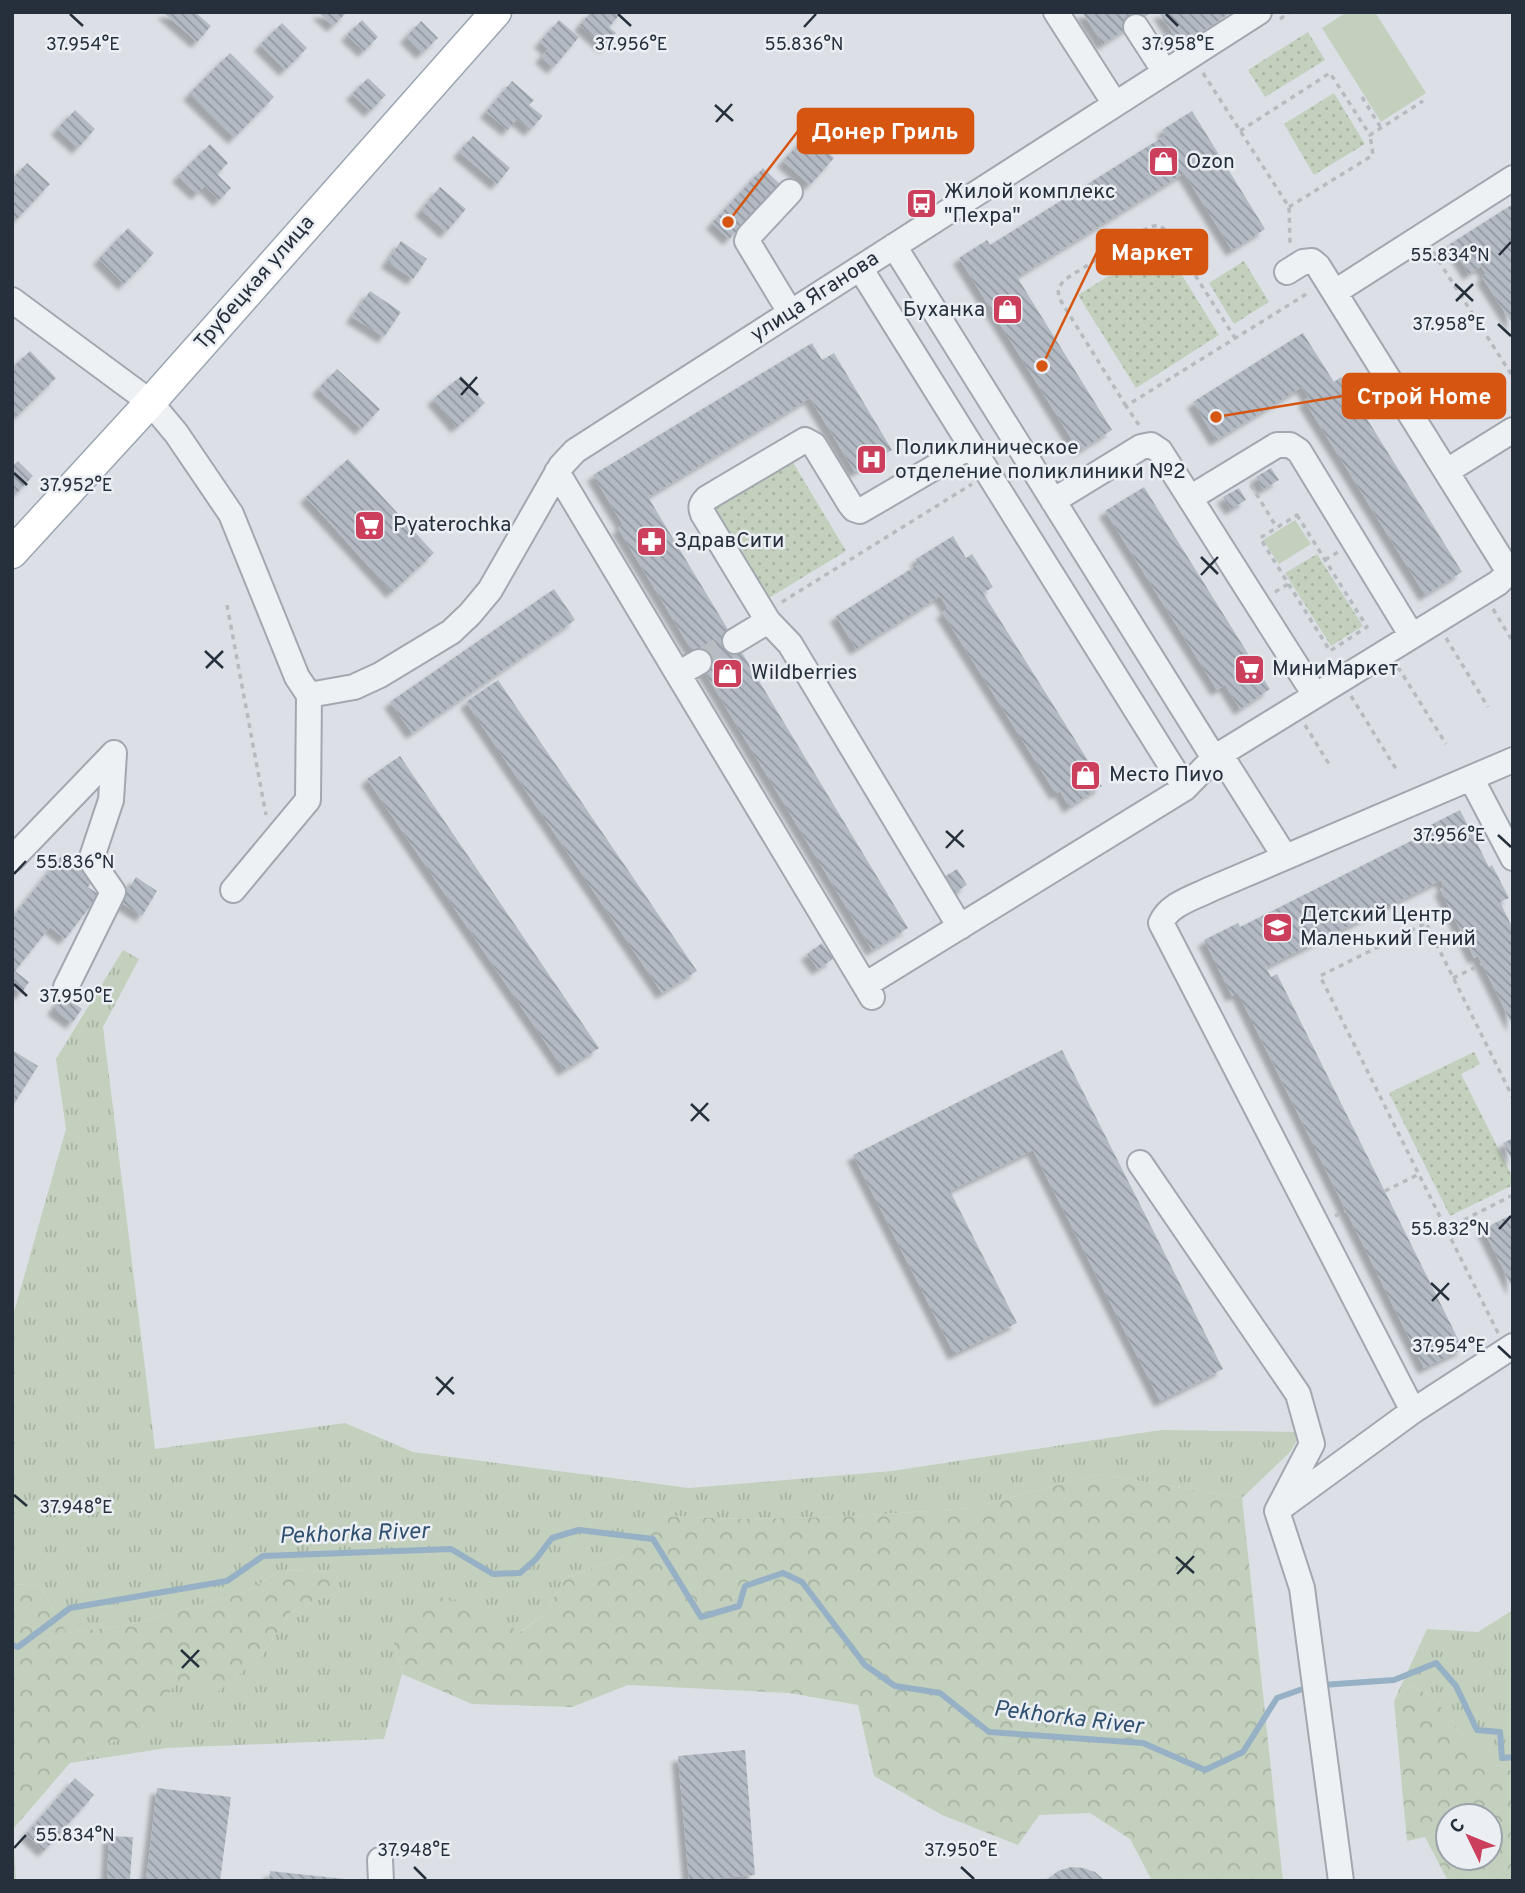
<svg xmlns="http://www.w3.org/2000/svg" width="1525" height="1893" font-family="Overpass,sans-serif">
  <defs>
    <pattern id="grass-tufts" width="24" height="20" patternUnits="userSpaceOnUse" patternTransform="scale(1.75)"><rect width="24" height="20" fill="#c3d0bd"/><path d="M3 7l-1-3M5 7V3M7 7l1-3M15 17l-1-3M17 17v-4M19 17l1-3" fill="none" stroke="#a7b3a3"/></pattern>
    <pattern id="forest-crowns" width="20" height="18" patternUnits="userSpaceOnUse" patternTransform="scale(1.75)"><rect width="20" height="18" fill="#c3d0bd"/><path d="M2 6a3 3 0 1 1 6 0M12 15a3 3 0 1 1 6 0" fill="none" stroke="#a7b3a3"/></pattern>
    <pattern id="park-dots" width="8" height="8" patternUnits="userSpaceOnUse" patternTransform="scale(1.75)"><rect width="8" height="8" fill="#c3d0bd"/><path d="M2 2h.1M6 6h.1" fill="none" stroke="#a7b3a3" stroke-width="1.8" stroke-linecap="round"/></pattern>
    <pattern id="building-back-hatch" width="6" height="6" patternUnits="userSpaceOnUse" patternTransform="scale(1.75)"><rect width="6" height="6" fill="#b3bac3"/><path d="M-1 5l2 2M0 0l6 6M5-1l2 2" fill="none" stroke="#9198a0"/></pattern>
    <filter id="shadow"><feDropShadow dx="-6" dy="6" stdDeviation="2" flood-color="#0004"/></filter>
  </defs>
  <rect width="100%" height="100%" fill="#dce0e6"/>
  <!-- grass -->
  <path fill="url(#grass-tufts)" d="M123 950 139 959 103 1027 155 1449 345 1423 413 1452 689 1488 892 1471 1161 1430 1302 1432 1290 1452 1242 1498 1098 1474 971 1508 840 1517 741 1519 667 1516 621 1558 565 1578 545 1614 519 1632 478 1608 390 1628 402 1674 384 1739 167 1748 70 1763 129 1734 176 1680 261 1657 291 1611 339 1591 337 1572 281 1570 246 1592 129 1625 67 1633 40 1586 12 1584V1319L66 1129 56 1059Z
    M1513 1610V1772L1476 1752 1434 1698 1411 1685 1394 1701 1427 1629 1478 1632Z"/>
  <!-- forest -->
  <path fill="url(#forest-crowns)" fill-rule="evenodd" d="M1098 1474 1242 1498 1283 1881H1152L1130 1839 1090 1813 1039 1815 1018 1845 942 1815 874 1776 858 1705 789 1693 628 1685 572 1707 472 1704 402 1674 390 1628 426 1593 478 1608 520 1632 545 1614 565 1578 621 1558 667 1516 741 1519 840 1517 971 1508Z
    M281 1570 337 1572 339 1591 291 1611 261 1657 215 1694 176 1681 159 1712 129 1734 70 1763 13 1829 16 1881H12V1584L40 1586 67 1633 129 1625 246 1592Z
    M1411 1685 1434 1698 1476 1752 1513 1772V1881H1448L1425 1837 1407 1841 1394 1701ZM1448 1816H1490V1858H1448Z"/>
  <!-- park -->
  <path fill="url(#park-dots)" d="M1308 32 1325 60 1265 97 1248 70Z
    M1334 93 1365 144 1314 175 1284 124Z
    M1162 243 1219 335 1136 388 1078 295Z
    M1244 261 1269 302 1234 324 1209 283Z
    M791 459 846 551 769 598 713 505Z
    M1317 554 1363 626 1331 646 1285 573Z
    M1474 1052 1480 1064 1461 1074 1513 1178V1185L1450 1216 1389 1093Z"/>
  <!-- pitch -->
  <path fill="#c3d0bd" d="M1347 12H1375L1426 93 1381 122 1322 28Z
    M1295 520 1311 544 1279 564 1263 540Z"/>
  <g fill="none" stroke-linecap="round" stroke-linejoin="round">
    <!-- stream -->
    <path stroke="#96b0c6" stroke-width="6" d="M12 1645 18 1647 70 1608 227 1581 263 1556 451 1549 493 1574 520 1573 536 1559 552 1538 579 1530 653 1539 701 1617 739 1606 745 1586 783 1573 802 1582 865 1665 895 1686 940 1693 989 1732 1143 1743 1205 1770 1243 1752 1277 1698 1311 1686
      M1322 1685 1394 1680 1436 1663 1456 1686 1477 1730 1500 1732 1502 1758 1513 1757"/>
  </g>
  <!-- building -->
  <path fill="url(#building-back-hatch)" filter="url(#shadow)" d="M163 12H195L211 26 197 42Z
    M318 12H347L333 26Z
    M591 12H622L609 27 616 33 605 47 580 25Z
    M1082 12H1152L1103 44Z
    M1159 12H1232L1180 45Z
    M362 20 378 37 364 51 347 35Z
    M559 20 579 37 553 68 541 57 548 49 540 42Z
    M421 21 438 38 422 53 406 37Z
    M282 23 307 48 285 70 260 45Z
    M1167 32 1174 43 1164 50 1156 38Z
    M230 53 274 97 234 138 189 94Z
    M368 78 386 95 370 111 352 94Z
    M512 81 534 100 529 105 543 116 530 130 517 119 508 130 486 112Z
    M75 110 95 129 78 148 57 129Z
    M1192 111 1265 229 1232 250 1184 173 1017 277 1112 430 1079 451 959 258 987 240 990 245 1166 135 1162 130Z
    M808 134 834 158 810 185 783 161Z
    M473 136 510 168 497 184 459 152Z
    M210 144 228 163 217 174 231 188 219 200 205 186 197 194 178 176Z
    M27 163 50 184 15 221 12 219V179Z
    M763 168 780 184 729 239 712 223Z
    M440 187 466 209 446 232 421 210Z
    M1513 204V325L1482 277 1486 274 1481 266 1469 274 1450 244Z
    M128 228 154 253 124 284 99 259Z
    M401 241 427 259 413 279 387 262Z
    M370 291 401 312 384 337 352 317Z
    M1303 333 1334 382 1341 377 1462 572 1425 595 1304 400 1309 398 1302 387 1216 440 1193 402Z
    M812 343 822 360 834 353 892 450 855 472 810 398 648 497 908 928 872 950 618 528 623 525 593 475Z
    M30 351 56 378 17 416 12 411V368Z
    M337 369 380 409 361 429 318 389Z
    M461 376 485 403 457 427 433 399Z
    M348 459 434 553 392 592 306 497Z
    M18 461 33 476 12 498V466Z
    M1271 468 1279 480 1263 489 1256 477Z
    M1144 487 1270 689 1240 709 1225 685 1217 690 1105 511Z
    M1239 488 1246 500 1231 509 1223 497Z
    M953 536 966 558 972 554 993 587 983 593 1094 770 1092 771 1102 786 1069 807 1060 791 1056 794 942 612 948 609 940 596 856 649 836 616 919 564 916 559Z
    M554 589 575 620 412 733 390 702Z
    M498 680 697 971 662 993 466 702Z
    M400 756 599 1048 564 1070 367 779Z
    M1460 810 1489 867 1492 865 1509 898 1500 902 1513 929V1026L1478 956 1474 958 1440 889 1444 887 1441 880 1266 967 1271 977 1277 974 1463 1349 1424 1368 1238 993 1232 996 1204 940 1238 923 1240 927 1423 835 1421 830Z
    M63 854 94 879 88 887 99 895 65 939 50 927 15 971 29 982 21 994 12 987V948L16 944 12 941V918Z
    M957 869 967 885 951 895 941 879Z
    M136 877 157 891 142 916 120 902Z
    M822 943 833 959 818 969 807 954Z
    M63 995 82 1009 72 1023 53 1009Z
    M12 1050 38 1066 12 1107Z
    M1062 1050 1223 1369 1160 1401 1033 1150 950 1191 1017 1323 954 1354 853 1155Z
    M1513 1138V1162L1503 1143Z
    M1513 1214V1289L1483 1229Z
    M745 1750 755 1875 689 1881 678 1756Z
    M75 1778 94 1795 44 1851 26 1834Z
    M157 1788 231 1797 220 1881H146Z
    M109 1836 133 1837 130 1879 107 1878Z
    M1071 1867 1083 1868 1095 1872 1105 1881H1046L1058 1871Z
    M270 1871 345 1879 344 1881H269Z"/>
  <g fill="none" stroke-linecap="round" stroke-linejoin="round">
    <!-- minor-tunnel -->
    <path stroke="#b8bdc4" stroke-width="24" stroke-dasharray="24 12" stroke-linecap="butt" d="M699 662 735 641"/>
    <defs>
      <path id="minor" d="M1056 12 1115 104
        M1136 27 1165 72
        M894 246 1214 758 1498 583 1509 572 1318 266 1312 261 1303 262 1287 272
        M860 268 1185 788
        M1335 292 1513 178
        M12 300 150 402 176 433 231 514 297 677 309 695 354 687 380 675 451 632 470 614 490 590 561 466 575 451 1259 12
        M790 312 747 241 749 236 790 192
        M1447 471 1513 430
        M557 472 678 674 699 662
        M1190 498 1277 445H1290L1299 451 1412 636
        M1053 501 1141 447 1151 445 1160 451 1315 695
        M768 621 790 644 960 927
        M735 641 768 621 703 514C700 507 701 504 707 498L805 440 814 445 850 504 854 509 860 511 971 446
        M678 674 872 997
        M1220 754 1285 857
        M1471 778 1513 858
        M12 859 114 753
        M233 890 308 800 309 695
        M865 985 1185 788 1214 758
        M66 987 113 892 91 860 111 800 114 753
        M1140 1163 1298 1394 1312 1444 1277 1511 1302 1588 1341 1881
        M1413 1411 1161 923C1169 904 1193 898 1211 889L1513 760
        M1283 1506 1413 1411 1513 1346
        M380 1860 381 1881"/>
      <path id="major" d="M12 553 156 396 496 12"/>
    </defs>
    <!-- minor casing -->
    <use href="#minor" stroke="#a2a7b0" stroke-width="28"/>
    <!-- major casing -->
    <use href="#major" stroke="#9ba5b2" stroke-width="33"/>
    <!-- path -->
    <path stroke="#b6bbc0" stroke-width="3.5" stroke-dasharray="5 5" stroke-linecap="butt" d="M1280 19 1290 12
      M1203 73 1289 207 1290 244
      M1362 97 1381 128
      M1240 131 1330 73 1370 135 1423 101
      M1289 207 1373 155 1370 135
      M1433 252 1513 377
      M1126 406 1059 298 1058 289 1064 280 1149 227 1159 225 1167 231 1235 338
      M1139 425 1126 406 1308 293
      M1251 485 1277 528
      M1297 515 1367 627 1330 651 1260 538Z
      M1325 560 1338 552
      M1275 592 1288 584
      M782 602 972 484
      M227 605 266 815
      M1493 609 1513 642
      M1446 638 1488 707
      M1398 667 1446 744
      M1351 696 1396 769
      M1305 725 1329 764
      M1453 978 1482 964
      M1385 1191 1419 1174
      M1335 1216 1346 1211
      M1446 1229 1513 1195
      M1498 1333 1320 976 1426 923 1513 1098"/>
    <!-- minor -->
    <use href="#minor" stroke="#eef1f4" stroke-width="24"/>
    <!-- major -->
    <use href="#major" stroke="#fff" stroke-width="30"/>
  </g>
  <!-- ticks -->
  <path fill="none" stroke="#262f3c" stroke-width="2.5" d="M70 14 83 26M618 14 631 26M1166 14 1178 26M804 27 816 14M715 105 733 121M716 122 732 104M1499 255 1511 242M1455 284 1473 301M1456 301 1473 284M1498 324 1511 336M460 378 478 395M461 395 477 377M14 473 27 485M1201 557 1218 574M1201 575 1218 557M205 651 223 668M206 668 223 651M946 831 964 847M1498 835 1511 847M946 848 963 830M14 874 26 861M14 984 27 996M691 1104 709 1121M691 1121 708 1103M1499 1229 1511 1216M1431 1283 1449 1300M1432 1301 1449 1283M1498 1346 1511 1358M436 1377 454 1394M437 1395 453 1377M14 1495 27 1506M1176 1557 1194 1573M1177 1574 1194 1556M181 1650 199 1667M182 1668 199 1650M14 1848 26 1835M414 1867 426 1879M961 1867 974 1879"/>
  <!-- icons -->
  <defs>
    <symbol id="shop-square" viewBox="-11 -11 22 22"><rect x="-9" y="-9" width="18" height="18" rx="4" fill="#cc3f5c" stroke="#ebeff4"/><path d="M-5-2.5h2.3a2.7 3.5 0 0 1 5.4 0H5L5.5 6h-11ZM-1.5-2.5h3a1.5 2.3 0 0 0-3 0Z" fill="#fff"/></symbol>
    <symbol id="bus-square" viewBox="-11 -11 22 22"><rect x="-9" y="-9" width="18" height="18" rx="4" fill="#cc3f5c" stroke="#ebeff4"/><path d="M-5-6H5V4H4V6H2V4H-2V6H-4V4H-5ZM-3.5-4V0h7V-4ZM-3.5 1.2v1.5H-2V1.2ZM2 1.2v1.5H3.5V1.2Z" fill="#fff"/></symbol>
    <symbol id="hospital-square" viewBox="-11 -11 22 22"><rect x="-9" y="-9" width="18" height="18" rx="4" fill="#cc3f5c" stroke="#ebeff4"/><path d="M-5-5h3v3.5h4V-5h3V5h-3V1.5h-4V5h-3Z" fill="#fff"/></symbol>
    <symbol id="supermarket-square" viewBox="-11 -11 22 22"><rect x="-9" y="-9" width="18" height="18" rx="4" fill="#cc3f5c" stroke="#ebeff4"/><path d="M-6-5.5h2.5l.6 2H6L4.5 2H-2.5L-4.4-4H-6ZM-1.5 3.2a1.3 1.3 0 1 0 .1 0ZM3 3.2a1.3 1.3 0 1 0 .1 0Z" fill="#fff"/></symbol>
    <symbol id="pharmacy-square" viewBox="-11 -11 22 22"><rect x="-9" y="-9" width="18" height="18" rx="4" fill="#cc3f5c" stroke="#ebeff4"/><path d="M-2-6h4v4h4v4h-4v4h-4v-4h-4v-4h4Z" fill="#fff"/></symbol>
    <symbol id="school-square" viewBox="-11 -11 22 22"><rect x="-9" y="-9" width="18" height="18" rx="4" fill="#cc3f5c" stroke="#ebeff4"/><path d="M0-5L7-2L0 1L-7-2ZM-4 1L0 2.5L4 1V4Q0 6-4 4Z" fill="#fff"/></symbol>
  </defs>
  <g fill-rule="evenodd">
    <use href="#shop-square" x="1146" y="144" width="35" height="35"/>
    <use href="#bus-square" x="904" y="186" width="35" height="35"/>
    <use href="#shop-square" x="990" y="292" width="35" height="35"/>
    <use href="#hospital-square" x="854" y="442" width="35" height="35"/>
    <use href="#supermarket-square" x="352" y="508" width="35" height="35"/>
    <use href="#pharmacy-square" x="634" y="524" width="35" height="35"/>
    <use href="#supermarket-square" x="1232" y="652" width="35" height="35"/>
    <use href="#shop-square" x="710" y="656" width="35" height="35"/>
    <use href="#shop-square" x="1068" y="758" width="35" height="35"/>
    <use href="#school-square" x="1260" y="910" width="35" height="35"/>
  </g>
  <g text-anchor="middle" dominant-baseline="central" stroke-width="5" stroke-linejoin="round" paint-order="stroke">
    <!-- poi labels -->
    <g font-size="21" fill="#262f3c" stroke="#ebeff4" text-anchor="start">
      <text x="1186" y="162">Ozon</text>
      <text x="944" y="192">Жилой комплекс<tspan x="944" dy="24">"Пехра"</tspan></text>
      <text x="985" y="310" text-anchor="end">Буханка</text>
      <text x="895" y="448">Поликлиническое<tspan x="895" dy="24">отделение поликлиники №2</tspan></text>
      <text x="393" y="525">Pyaterochka</text>
      <text x="674" y="541">ЗдравСити</text>
      <text x="1272" y="669">МиниМаркет</text>
      <text x="751" y="673">Wildberries</text>
      <text x="1109" y="775">Место Пиvо</text>
      <text x="1300" y="915">Детский Центр<tspan x="1300" dy="24">Маленький Гений</tspan></text>
    </g>
    <!-- street labels -->
    <g font-size="21" fill="#262f3c" stroke="#ebeff4">
      <text transform="translate(255 283) rotate(-49)">Трубецкая улица</text>
      <text transform="translate(815 297) rotate(-33)">улица Яганова</text>
    </g>
    <!-- water labels -->
    <g font-size="23" font-style="italic" fill="#30506f" stroke="#ebeff4">
      <text transform="translate(354 1535) rotate(-2)">Pekhorka River</text>
      <text transform="translate(1068 1719) rotate(7)">Pekhorka River</text>
    </g>
  </g>
  <g font-size="18" text-anchor="middle" fill="#262f3c" stroke="#ebeff4" stroke-width="5" stroke-linejoin="round" paint-order="stroke">
    <text x="83" y="50">37.954°E</text>
    <text x="631" y="50">37.956°E</text>
    <text x="1178" y="50">37.958°E</text>
    <text x="804" y="50">55.836°N</text>
    <text x="1450" y="261">55.834°N</text>
    <text x="1449" y="330">37.958°E</text>
    <text x="76" y="491">37.952°E</text>
    <text x="1449" y="841">37.956°E</text>
    <text x="75" y="868">55.836°N</text>
    <text x="76" y="1002">37.950°E</text>
    <text x="1450" y="1235">55.832°N</text>
    <text x="1449" y="1352">37.954°E</text>
    <text x="76" y="1513">37.948°E</text>
    <text x="75" y="1841">55.834°N</text>
    <text x="414" y="1856">37.948°E</text>
    <text x="961" y="1856">37.950°E</text>
  </g>
  <!-- callouts -->
  <path fill="none" stroke="#d55511" stroke-width="2.5" d="M728 222L798 131M1042 366L1097 252M1216 417L1343 396"/>
  <g fill="#d55511" stroke="#ebeff4" stroke-width="2.5">
    <circle cx="728" cy="222" r="7"/>
    <circle cx="1042" cy="366" r="7"/>
    <circle cx="1216" cy="417" r="7"/>
  </g>
  <g fill="#d55511" stroke="#d55511" stroke-width="2.5">
    <rect x="798" y="109" width="175" height="44" rx="7"/>
    <rect x="1097" y="230" width="110" height="44" rx="7"/>
    <rect x="1343" y="374" width="162" height="44" rx="7"/>
  </g>
  <g font-size="23" text-anchor="middle" font-weight="bold" fill="#fff">
    <text x="885" y="139">Донер Гриль</text>
    <text x="1152" y="260">Маркет</text>
    <text x="1424" y="404">Строй Home</text>
  </g>
  <!-- border -->
  <rect width="1525" height="1893" fill="none" stroke="#262f3c" stroke-width="28"/>
  <!-- north arrow -->
  <g transform="translate(1469 1837) rotate(313)"><circle r="33" fill="#ebeff4" stroke="#9ca2aa" stroke-width="2"/>
  <path d="M0-5L12 26L0 18L-12 26Z" fill="#cc3f5c"/>
  <text y="-10" font-size="19" font-weight="bold" text-anchor="middle" fill="#262f3c">С</text>
  </g>
</svg>
